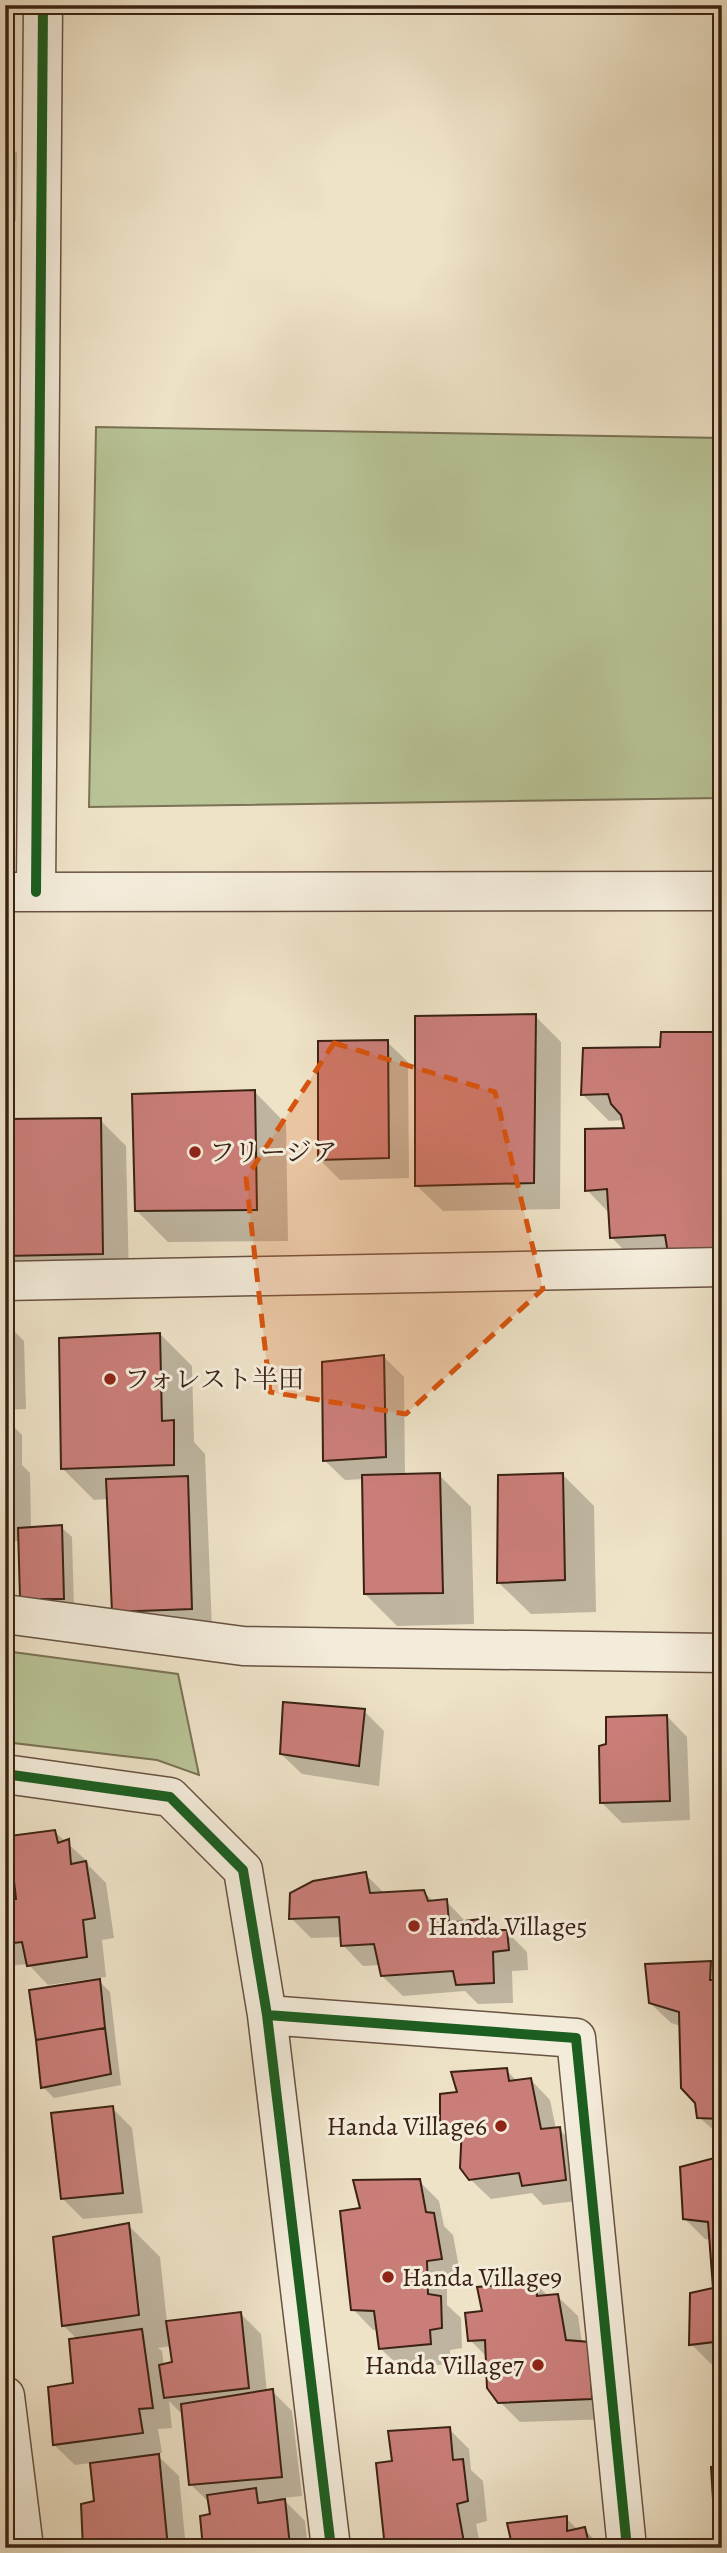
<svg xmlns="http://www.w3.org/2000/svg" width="727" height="2553" font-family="Alegreya,'Noto Serif JP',serif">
  <rect width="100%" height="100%" fill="#eee2c7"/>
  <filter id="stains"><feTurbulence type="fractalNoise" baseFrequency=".00286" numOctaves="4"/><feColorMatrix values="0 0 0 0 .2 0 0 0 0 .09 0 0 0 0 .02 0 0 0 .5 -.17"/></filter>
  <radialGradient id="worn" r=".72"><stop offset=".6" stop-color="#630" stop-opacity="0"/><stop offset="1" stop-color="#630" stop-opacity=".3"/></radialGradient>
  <!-- green -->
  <path fill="#b8c396" stroke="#7a7255" stroke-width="2" d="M96 427 722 438V798L89 807Z
    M5 1651 178 1674 199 1775 157 1760 5 1742Z"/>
  <!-- shadow -->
  <path fill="#0003" fill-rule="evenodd" d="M5 141 17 153 16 221H5Z
    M535 1016 561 1042 560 1209 443 1211 416 1185Z
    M722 1033V1278L638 1264 612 1238 610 1214 587 1190 626 1130 624 1120 609 1121 583 1095 662 1049Z
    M387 1042 408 1062 409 1178 340 1180 319 1159Z
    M254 1091 286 1124 288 1241 168 1242 136 1210Z
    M100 1120 126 1146 129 1280 5 1282V1121Z
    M5 1322 24 1341 26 1409 5 1410Z
    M160 1334 192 1366 194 1442 205 1454 212 1629 114 1612 108 1499 94 1500 62 1468Z
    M384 1357 404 1377 405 1476 439 1475 471 1507 474 1624 397 1626 365 1594 364 1479 345 1480 324 1460Z
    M5 1418 22 1435V1465L30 1473 31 1529 61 1527 72 1537 74 1609H33L20 1541H5Z
    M562 1474 594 1506 596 1612 531 1614 498 1582Z
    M364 1711 384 1731 379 1786 302 1774 281 1754Z
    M667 1716 687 1737 690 1820 622 1823 601 1802Z
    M55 1832 88 1862 89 1866 106 1883 114 1938 102 1940 106 1977 48 1985 28 1964 5 1966V1875L16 1886Z
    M365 1874 385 1894 424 1892 434 1902 446 1901 467 1923 488 1920 500 1931H506L527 1952 528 1970 512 1971 513 2003 478 2004 465 1991 403 1996 382 1976 380 1965 363 1966 343 1945 342 1937 311 1938 291 1918Z
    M710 1963 722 1975V2138L699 2117 681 2026 671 2023 650 2003Z
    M99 1981 110 1992 121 2085 54 2098 43 2087Z
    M506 2070 517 2081 530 2079 550 2100 556 2129H559L579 2149 585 2200 543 2205 532 2193 491 2199 470 2179 463 2146 442 2125 459 2094Z
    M112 2108 132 2128 143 2213 83 2219 63 2199Z
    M722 2158V2363L711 2364 691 2344 715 2290 711 2240 705 2239 685 2219Z
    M419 2181 439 2201 444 2226 453 2235 461 2278 447 2280V2305L461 2318 462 2348 450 2350V2364L401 2368 380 2348 378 2330H373L353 2309 362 2210Z
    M128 2225 160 2257 167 2323 241 2314 261 2334 267 2392 272 2391 292 2411 302 2496 282 2498 305 2521 308 2548H205L212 2515 210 2503 191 2485 184 2416 169 2401 172 2428 158 2429 162 2453 156 2454 179 2476 186 2548H85L96 2502 91 2463 75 2465 54 2445 75 2385 78 2340 63 2325ZM171 2346 174 2363 164 2366 162 2351 158 2348ZM279 2499V2502L269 2503 265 2500Z
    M536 2284 549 2297 557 2296 578 2316 582 2343 612 2419 520 2422 500 2402 487 2357 470 2340 484 2313Z
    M449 2429 469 2449 471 2470 483 2481 487 2521 476 2524 481 2548H387L394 2462Z
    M566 2518 578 2530 584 2529 603 2548H499L514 2547Z"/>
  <!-- building -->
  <path fill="#ca7e79" stroke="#3b2214" stroke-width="2" d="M536 1014 534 1183 415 1186V1016Z
    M661 1032H722L721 1251 668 1254 665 1235 610 1238 607 1189 585 1191V1129L624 1128 621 1115 611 1104 608 1094 581 1095 583 1048 660 1047Z
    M388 1040 389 1158 318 1160V1041Z
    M255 1090 257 1210 135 1211 132 1094Z
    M101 1118 103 1254 5 1256V1119Z
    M160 1333 162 1421 174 1420V1465L61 1469 59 1338Z
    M384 1355 386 1457 323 1461 322 1362Z
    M5 1451H10L12 1522H5Z
    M440 1473 443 1593 364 1594 362 1475Z
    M563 1473 565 1580 497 1583 498 1475Z
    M188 1476 192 1609 112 1612 106 1479Z
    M62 1525 64 1599H20L18 1528Z
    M283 1702 365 1709 359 1766 280 1754Z
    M667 1715 670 1801 600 1803 599 1746 606 1744V1717Z
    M55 1830 58 1843 69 1839 71 1864 86 1861 95 1918 83 1920 87 1957 27 1966 22 1942 5 1944V1901L16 1899 9 1836Z
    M366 1872 370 1893 424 1890 428 1901 447 1899 449 1923 489 1918V1930H507L509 1950 493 1952 494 1983 456 1985 453 1971 381 1976 374 1944 341 1946 339 1917 289 1919 290 1893 313 1881Z
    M711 1961 710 1980H722V2119L697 2118 695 2103 681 2088 679 2012 649 2003 645 1964Z
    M100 1979 105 2028 36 2040 29 1990Z
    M105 2028 111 2074 41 2088 36 2040Z
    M507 2068 509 2081 531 2078 541 2129 560 2127 566 2180 522 2186 519 2173 469 2180 460 2168 462 2125H440V2094L457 2092 451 2072Z
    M113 2106 123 2193 61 2199 51 2113Z
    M722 2156V2341L689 2345 690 2293 713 2288 708 2222 683 2219 680 2167Z
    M420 2179 426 2212 434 2213 442 2259 427 2261 428 2294 441 2296 442 2328 430 2330 431 2344 379 2349 374 2311 351 2310 340 2211 360 2208 353 2180Z
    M129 2223 139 2315 62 2326 53 2237Z
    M537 2282V2296L558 2294 566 2340 590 2342 592 2399 498 2403 487 2388 485 2340 468 2341 465 2313 482 2311 477 2287Z
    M241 2312 249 2388 164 2398 159 2365 172 2362 166 2321Z
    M142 2329 153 2408 139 2409 143 2433 53 2445 48 2387 73 2383 69 2339Z
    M273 2389 282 2477 189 2485 181 2404Z
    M450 2427 453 2460 463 2459 468 2501 457 2504 465 2548H385L376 2463 392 2461 388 2431Z
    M159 2454 168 2548H83L81 2504 94 2501 90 2463Z
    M722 2466V2548H716L711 2467Z
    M256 2488 258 2503 285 2499 290 2546 203 2548 200 2516 210 2514 207 2495Z
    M567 2516V2531L585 2527 590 2548H497V2545H512L507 2523Z"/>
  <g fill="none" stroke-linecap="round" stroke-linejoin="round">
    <defs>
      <path id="minor" d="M5 1281 722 1267
        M5 1614 243 1646 722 1653
        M5 1774 170 1797 243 1870 267 2015 331 2548
        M267 2015 576 2038 627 2548
        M5 2396 24 2548"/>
      <path id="tertiary" d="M5 892 722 891
        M36 892 43 5"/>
    </defs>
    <!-- minor casing -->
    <use href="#minor" stroke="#685241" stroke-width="41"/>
    <!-- tertiary casing -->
    <use href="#tertiary" stroke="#685241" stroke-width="41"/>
    <!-- minor -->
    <use href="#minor" stroke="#f4ecdb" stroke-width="38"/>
    <!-- tertiary -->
    <use href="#tertiary" stroke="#f4ecdb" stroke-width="38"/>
    <defs>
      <path id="cycleway" d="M36 892 43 5
        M5 1774 170 1797 243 1870 267 2015 331 2548
        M267 2015 576 2038 627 2548"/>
    </defs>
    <!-- cycleway casing -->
    <use href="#cycleway" stroke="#f4ecdb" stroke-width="15"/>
    <!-- cycleway -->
    <use href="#cycleway" stroke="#1b5e20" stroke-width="10"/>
  </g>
  <!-- marked area -->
  <path fill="#d7540d" fill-opacity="0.2" stroke="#d7540d" stroke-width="5" stroke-dasharray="14 9" stroke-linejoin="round" d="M334 1043 495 1092 543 1289 406 1414 270 1392 246 1178Z"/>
  <!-- markers -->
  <g fill="#8f2418" stroke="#f4ecdb" stroke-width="2.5">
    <circle cx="195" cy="1152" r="7"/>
    <circle cx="110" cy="1379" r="7"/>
    <circle cx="414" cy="1926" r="7"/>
    <circle cx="501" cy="2126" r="7"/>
    <circle cx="388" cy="2277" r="7"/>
    <circle cx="538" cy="2365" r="7"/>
  </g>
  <g text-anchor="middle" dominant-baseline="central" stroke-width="6" stroke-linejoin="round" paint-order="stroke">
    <!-- poi labels -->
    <g font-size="26" fill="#3b2214" stroke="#f4ecdb" text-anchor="start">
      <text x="209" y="1152">フリージア</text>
      <text x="124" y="1379">フォレスト半田</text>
      <text x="428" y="1926">Handa Village5</text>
      <text x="487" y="2126" text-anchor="end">Handa Village6</text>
      <text x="402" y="2277">Handa Village9</text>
      <text x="524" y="2365" text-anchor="end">Handa Village7</text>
    </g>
  </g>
  <!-- margin -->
  <rect width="727" height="2553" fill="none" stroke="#eee2c7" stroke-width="28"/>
  <rect x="7" y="7" width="713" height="2539" fill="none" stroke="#3b2214" stroke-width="3.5"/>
  <rect x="14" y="14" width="699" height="2525" fill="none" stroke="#3b2214" stroke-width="2"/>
  <rect width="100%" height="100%" filter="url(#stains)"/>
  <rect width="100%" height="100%" fill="url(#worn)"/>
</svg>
